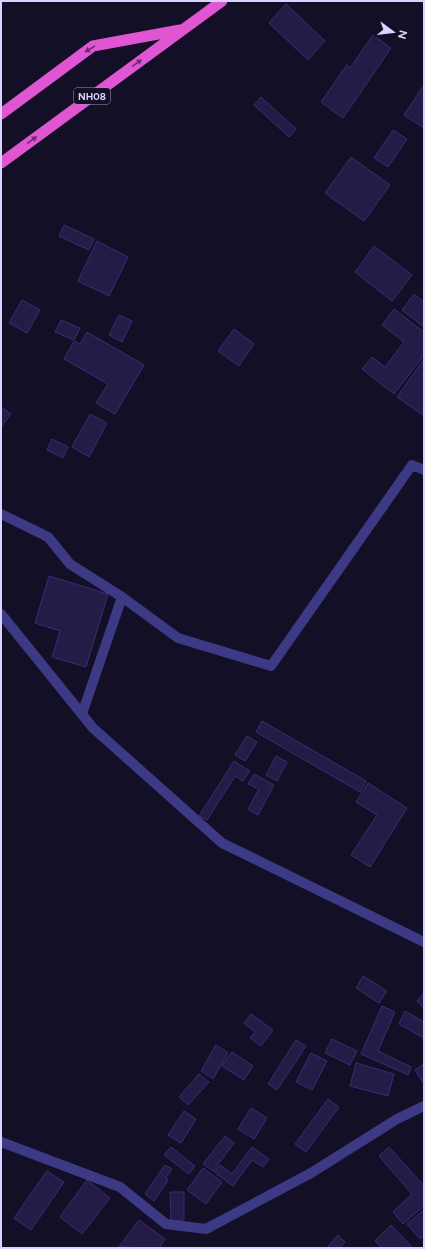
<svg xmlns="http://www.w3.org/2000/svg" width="425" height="1249" font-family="Figtree,sans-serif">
  <rect width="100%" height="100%" fill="#130f26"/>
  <!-- building -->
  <path fill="#241b47" stroke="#3b2d73" d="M286 4 325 41 308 60 269 23Z
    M373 35 391 48 343 118 321 102 347 65 350 68Z
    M424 85V128L404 115Z
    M261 97 296 129 289 137 254 105Z
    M393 130 407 139 388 167 374 158Z
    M351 157 390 185 364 221 325 193Z
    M64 225 94 239 89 250 59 236Z
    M97 241 128 257 109 296 78 281Z
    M374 246 412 275 392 301 355 272Z
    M414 294 424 302V327L402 310Z
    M22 300 40 310 27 333 9 323Z
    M394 309 424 332V355L394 394 362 369 372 357 385 367 404 342 382 325Z
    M119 315 132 321 122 342 109 335Z
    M61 320 80 328 74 340 55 332Z
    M234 329 254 344 239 366 218 351Z
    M87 332 144 365 115 414 96 403 108 384 64 359 74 341 80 344Z
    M424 359V389L422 392 424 393V416L397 397Z
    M1 407 11 414 1 427Z
    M90 414 107 423 89 457 72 447Z
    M52 439 68 447 63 458 47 450Z
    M49 576 108 594 86 667 52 657 60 631 35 623Z
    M262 721 366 781 360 792 256 732Z
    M247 736 257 742 245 761 235 755Z
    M276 756 287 762 277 781 266 775Z
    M234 761 250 771 243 781 235 776 207 820 199 816Z
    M254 774 274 785 258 815 248 809 259 789 248 784Z
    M368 783 407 808 370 867 351 855 377 815 356 802Z
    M363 976 387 991 379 1003 356 988Z
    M424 993V1008L417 1001Z
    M382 1006 395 1012 378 1051 411 1067 408 1075 361 1054Z
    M405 1011 424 1022V1038L399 1024Z
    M251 1014 273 1030 261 1046 250 1038 255 1032 244 1023Z
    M332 1039 357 1051 350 1065 325 1053Z
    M296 1040 306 1046 277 1090 268 1084Z
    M216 1045 228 1053 213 1079 201 1071Z
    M232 1052 253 1066 244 1080 222 1066Z
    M311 1053 327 1061 312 1090 296 1082Z
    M356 1063 394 1074 388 1096 350 1086Z
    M424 1064V1084L415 1070Z
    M199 1074 209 1082 188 1105 179 1097Z
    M328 1099 339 1107 306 1152 295 1144Z
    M251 1108 267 1118 254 1139 238 1129Z
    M184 1111 196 1119 181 1143 168 1135Z
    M225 1136 234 1143 213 1171 203 1164Z
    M171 1147 195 1166 189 1174 164 1155Z
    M252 1147 269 1159 263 1167 252 1160 233 1186 214 1172 220 1165 232 1174Z
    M389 1147 424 1186V1206L403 1224 393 1212 412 1194 379 1156Z
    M165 1165 172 1169 166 1178 168 1180 154 1201 145 1194Z
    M203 1168 222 1182 206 1204 187 1190Z
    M47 1171 64 1182 31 1230 14 1218Z
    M87 1180 110 1198 82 1234 60 1217Z
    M170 1192H184V1220L171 1221Z
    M424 1210V1235L420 1239 407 1224Z
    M139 1220 165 1239 159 1248 119 1247Z
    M391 1225 413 1248H382L375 1241Z
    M338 1235 345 1242 340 1248H327Z"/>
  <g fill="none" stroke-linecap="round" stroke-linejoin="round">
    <!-- minor -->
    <path stroke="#3d3a85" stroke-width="10" d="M1 514 48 537 70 564 122 597 178 638 271 666 412 465 424 470
      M1 614 93 728 222 843 424 942
      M82 714 122 597
      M1 1142 120 1187 166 1224 206 1229 311 1173 397 1119 424 1106"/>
    <!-- trunk -->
    <path stroke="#e055d1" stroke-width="11" d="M1 114 93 46 180 30
      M1 163 222 1"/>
  </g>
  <!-- one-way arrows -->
  <defs><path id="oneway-solid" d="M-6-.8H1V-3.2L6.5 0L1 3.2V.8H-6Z"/></defs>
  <g fill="#6f2e73">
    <use href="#oneway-solid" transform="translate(90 49) rotate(149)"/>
    <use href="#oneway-solid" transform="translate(137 63) rotate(-36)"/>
    <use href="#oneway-solid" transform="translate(32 140) rotate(-36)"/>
  </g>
  <g text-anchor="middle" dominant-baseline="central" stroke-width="3" stroke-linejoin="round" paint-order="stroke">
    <!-- shield labels -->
    <rect fill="#130f26" stroke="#9e99be" stroke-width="1" x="74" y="88" width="36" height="16" rx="3"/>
    <g font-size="10" font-weight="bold" fill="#d9d4ff">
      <text x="92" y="96">NH08</text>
    </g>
  </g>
  <!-- border -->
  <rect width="425" height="1249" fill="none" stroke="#d9d4ff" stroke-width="4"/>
  <!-- north arrow -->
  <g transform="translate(393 32) rotate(105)" stroke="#130f26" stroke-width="3" paint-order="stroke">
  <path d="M0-3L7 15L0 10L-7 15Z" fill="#d9d4ff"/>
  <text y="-6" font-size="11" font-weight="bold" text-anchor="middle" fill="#d9d4ff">N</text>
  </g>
</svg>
